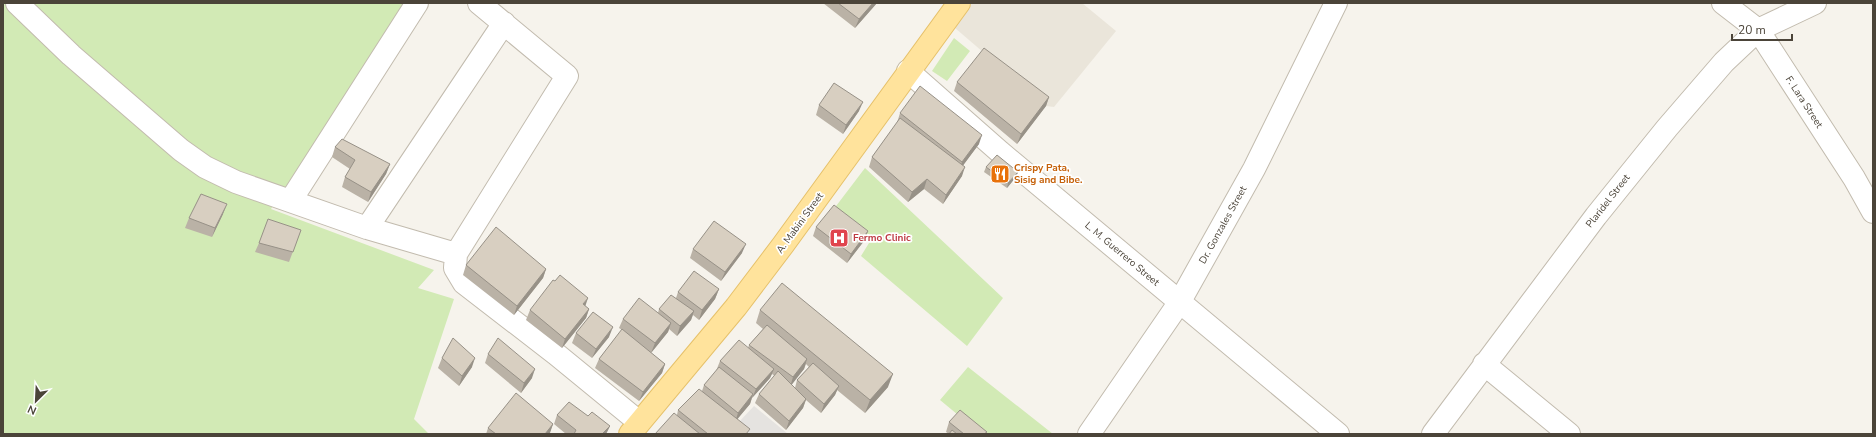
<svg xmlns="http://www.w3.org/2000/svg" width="1876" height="437" font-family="'Nunito Sans',sans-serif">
  <rect width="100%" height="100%" fill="#f6f3ec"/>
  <!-- residential -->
  <path fill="#eae5da" d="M972 3H1082L1116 31 1054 107 1046 106 955 28Z"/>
  <!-- green -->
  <path fill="#d2eab5" d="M3 3H408L271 209 434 270 418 288 454 299 414 419 429 434H3Z
    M954 38 970 51 947 81 932 71Z
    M865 168 1003 298 967 346 861 256 869 243 830 214Z
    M968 367 1053 434H981L940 400Z"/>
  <!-- parking -->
  <path fill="#e5e3e0" d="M754 406 788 434H749L737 424Z"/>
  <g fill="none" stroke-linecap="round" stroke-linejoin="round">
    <defs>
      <path id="minor" d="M17 3 71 55 181 150 205 167 236 182 367 228 456 254
        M479 3 567 76 456 254 455 268 464 283 556 354 639 422
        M1723 3 1758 30 1854 178 1873 212
        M908 71 1000 152 1338 434
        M291 200 417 3
        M367 228 504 23
        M1484 364 1569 434
        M1089 434 1179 303 1254 169 1336 3
        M1433 434 1596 216 1667 128 1724 62 1758 30 1815 3"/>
      <path id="major" d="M630 434 736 307 783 245 959 3"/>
    </defs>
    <!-- minor casing -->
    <use href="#minor" stroke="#c2bbae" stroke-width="24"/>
    <!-- major casing -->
    <use href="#major" stroke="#e6c16a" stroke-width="24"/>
    <!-- minor -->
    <use href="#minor" stroke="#fff" stroke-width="22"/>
    <!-- major -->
    <use href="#major" stroke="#ffe39c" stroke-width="22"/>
  </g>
  <!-- wall -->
  <path fill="#bab2a6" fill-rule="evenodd" d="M823 3H877L855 28Z
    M957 82 1049 97 1046 106 1017 144 954 91Z
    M819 105 859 111 843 134 816 115Z
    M900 113 979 144 963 165 962 176 943 204 924 189 908 202 869 167 872 157 897 123Z
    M335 147 390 164 386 174 368 202 342 187 345 177 350 169 332 157Z
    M986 167 1018 172 1016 177 1007 188 984 172Z
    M223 214 212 237 185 228 189 218Z
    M816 227 868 231 864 241 847 263 813 236Z
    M301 230 289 262 255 252 259 243Z
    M693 249 742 253 721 281 690 258Z
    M466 265 546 269 543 278 514 315 463 275Z
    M719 289 715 299 699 320 693 315 691 320 677 336 669 329 668 332 651 353 665 364 662 373 639 401 595 368 599 359 622 330 619 328 623 319 658 313 659 309 676 298 678 292Z
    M585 306 589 309 586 318 562 348 526 320 530 310Z
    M760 310 888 387 865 413 837 390 835 395 821 413 806 400 803 408 786 430 755 403 759 394 775 376 772 374 770 378 752 398 750 404 737 419 748 434H655L677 415 678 410 702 391 704 385 716 371 720 361 748 348 749 345 763 329 756 323ZM806 364 809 367 797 380 795 388 791 384 804 369Z
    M576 333 609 337 592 358 572 343Z
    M488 354 532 378 521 393 485 363Z
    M442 358 472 367 459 386 438 368Z
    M557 415 588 416 610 426 606 434H566L554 424Z
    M949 422 986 434H949L946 432Z
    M553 424 549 434H486L488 428Z"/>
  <!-- shaded-wall -->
  <path fill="#979187" d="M873 3H877L855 28 859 19Z
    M1049 97 1046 106 1017 144 1021 134Z
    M863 102 859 111 843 134 846 125Z
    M982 135 979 144 959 171 962 162Z
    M390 164 386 174 368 202 371 192Z
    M965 167 962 176 943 204 946 195Z
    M1018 172 1016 177 1007 188 1008 183Z
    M927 179 924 189 908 202 912 192Z
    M227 204 223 214 212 237 215 228Z
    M868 231 864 241 847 263 851 254Z
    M746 244 742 253 721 281 725 272Z
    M546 269 543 278 514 315 517 306Z
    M719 289 715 299 699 320 702 310Z
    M588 298 585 307 583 304Z
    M589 309 586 318 562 348 565 339Z
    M694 311 691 320 677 336 680 326Z
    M671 323 668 332 651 353 655 343Z
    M613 327 609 337 592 358 596 349Z
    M475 358 472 367 459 386 462 376Z
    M807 359 804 369 790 387 793 377Z
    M665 364 662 373 639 401 643 392Z
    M535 369 532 378 521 393 524 383Z
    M774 369 770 378 752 398 756 389Z
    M893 374 888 387 865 413 870 400Z
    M839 386 835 395 821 413 824 404Z
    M753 394 750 404 735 422 738 413Z
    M806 399 803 408 786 430 789 421Z
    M553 424 550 433 549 434H545Z
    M610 426 606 434H602Z"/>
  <!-- building -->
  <path fill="#d8cfc1" stroke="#979187" d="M838 3H873L859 19Z
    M984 48 1049 97 1021 134 957 82Z
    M834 83 863 102 846 125 819 105Z
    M920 86 982 135 962 162 900 113Z
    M900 118 965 167 946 195 927 179 912 192 872 157Z
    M342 139 390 164 371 192 345 177 355 160 335 147Z
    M997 155 1018 172 1008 183 986 167Z
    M201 194 227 204 215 228 189 218Z
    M834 205 868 231 851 254 816 227Z
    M268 219 301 230 293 252 259 243Z
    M714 221 746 244 725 272 693 249Z
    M496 227 546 269 517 306 466 265Z
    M694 271 719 289 702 310 678 292Z
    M560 275 588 298 583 304 589 309 565 339 530 310 553 280 555 281Z
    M782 283 893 374 870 400 760 310Z
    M671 295 694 311 680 326 659 309Z
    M639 298 671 323 655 343 623 319Z
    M593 312 613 327 596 349 576 333Z
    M767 325 807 359 793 377 749 345Z
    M622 329 665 364 643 392 599 359Z
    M453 338 475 358 462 376 442 358Z
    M498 338 535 369 524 383 488 354Z
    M739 340 774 369 756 389 720 361Z
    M813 363 839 386 824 404 797 380Z
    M719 367 753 394 738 413 704 385Z
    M778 371 806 399 789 421 759 394Z
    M699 389 750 429 746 434H708L678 410Z
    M516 393 553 424 545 434H496L488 428Z
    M569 402 588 416 592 412 610 426 602 434H574L576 430 557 415Z
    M960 410 987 432 984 434H964L949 422Z
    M674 413 700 434H655Z
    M952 430 957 434H949Z"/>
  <!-- icons -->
  <defs>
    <symbol id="restaurant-square" viewBox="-11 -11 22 22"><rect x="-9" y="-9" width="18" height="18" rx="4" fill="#e8710a" stroke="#fff"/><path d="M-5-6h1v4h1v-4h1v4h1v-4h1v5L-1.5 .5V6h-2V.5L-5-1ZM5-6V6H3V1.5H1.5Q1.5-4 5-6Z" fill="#fff"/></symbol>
    <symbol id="hospital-square" viewBox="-11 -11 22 22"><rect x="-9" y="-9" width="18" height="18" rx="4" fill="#e0444e" stroke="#fff"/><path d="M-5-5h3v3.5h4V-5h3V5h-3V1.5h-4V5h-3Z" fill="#fff"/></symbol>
  </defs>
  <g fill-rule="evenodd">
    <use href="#restaurant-square" x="989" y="163" width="22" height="22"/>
    <use href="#hospital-square" x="828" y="227" width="22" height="22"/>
  </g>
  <g text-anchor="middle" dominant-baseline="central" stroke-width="3.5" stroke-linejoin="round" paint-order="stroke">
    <!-- street labels -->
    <g font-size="10" fill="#4b4439" stroke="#fff">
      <text transform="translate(1804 102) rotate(57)">F. Lara Street</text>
      <text transform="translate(1608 201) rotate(-52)">Plaridel Street</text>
      <text transform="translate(800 223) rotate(-54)">A. Mabini Street</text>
      <text transform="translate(1223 225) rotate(-61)">Dr. Gonzales Street</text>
      <text transform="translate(1122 254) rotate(40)">L. M. Guerrero Street</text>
    </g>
    <!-- food labels -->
    <g font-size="10" font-weight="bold" fill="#c56008" stroke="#fff" text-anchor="start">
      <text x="1014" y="168">Crispy Pata,<tspan x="1014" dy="12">Sisig and Bibe.</tspan></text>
    </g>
    <!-- health labels -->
    <g font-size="10" font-weight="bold" fill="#be3a42" stroke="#fff" text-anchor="start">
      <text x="853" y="238">Fermo Clinic</text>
    </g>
  </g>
  <!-- border -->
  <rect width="1876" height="437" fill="none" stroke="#4b4439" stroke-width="8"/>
  <!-- north arrow -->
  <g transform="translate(36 401) rotate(204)" stroke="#ffffff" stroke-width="3" paint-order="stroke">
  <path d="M0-3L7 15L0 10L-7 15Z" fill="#4b4439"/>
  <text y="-6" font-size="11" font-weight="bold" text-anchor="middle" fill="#4b4439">N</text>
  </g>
  <!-- scale -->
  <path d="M1732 34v6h60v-6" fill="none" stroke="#4b4439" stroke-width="2"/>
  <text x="1738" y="34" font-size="12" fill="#4b4439" stroke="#ffffff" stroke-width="3" paint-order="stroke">20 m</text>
</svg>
